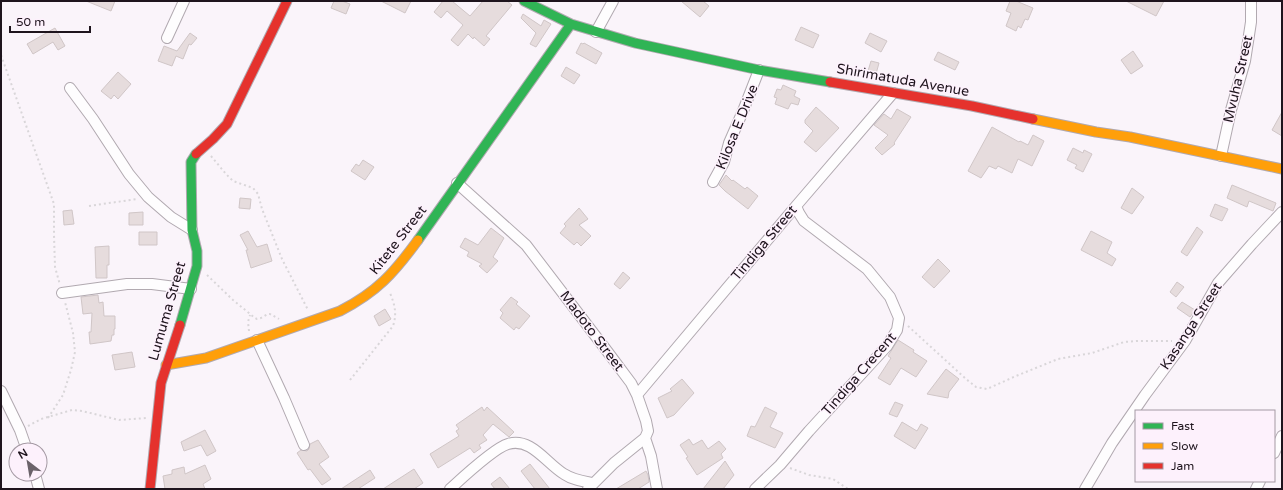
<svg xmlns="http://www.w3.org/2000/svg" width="1283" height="490" font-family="'Varela Round',sans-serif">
  <rect width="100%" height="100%" fill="#faf4fa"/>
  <!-- building -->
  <path fill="#e6dcdd" stroke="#d0c6c7" d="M86 1H115L111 11Z
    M334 1H342L350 4 346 14 331 8Z
    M381 1H411L405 13Z
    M443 1H452L470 16 483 1H507L512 5 486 36 490 39 484 46 474 37 473 39 468 34 458 46 451 40 463 25 447 11 441 18 434 12Z
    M681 1H703L709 6 700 17Z
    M1010 1H1016L1033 8 1028 20 1025 19 1021 28 1018 26 1016 31 1006 26 1011 13 1006 11Z
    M1126 1H1164L1156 16Z
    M523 14 541 26 544 20 551 24 536 47 530 44 536 33 521 18Z
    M801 27 819 35 813 48 795 40Z
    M55 28 65 46 58 50 53 42 33 54 27 44Z
    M190 33 197 38 191 45 189 44 183 59 176 56 172 66 158 61 164 46 177 51Z
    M870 33 887 41 881 52 865 43Z
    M581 43 583 44 584 43 602 53 596 64 576 53Z
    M1133 51 1143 66 1131 74 1121 60Z
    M938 52 959 62 955 70 934 60Z
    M871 61 879 63 876 74 868 71Z
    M566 67 580 75 574 84 561 76Z
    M118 72 131 84 118 99 114 95 111 99 101 91Z
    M783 85 796 91 794 96 800 99 798 105 791 103 788 109 775 104 777 98 774 97 777 89 781 90Z
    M816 107 839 128 816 152 804 142 813 131 805 123V120Z
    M897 109 911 117 894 143 895 144 882 155 875 148 888 135 874 125 884 114 891 119Z
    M1282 112V136L1272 130Z
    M992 127 1019 142 1020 141 1028 145 1033 135 1044 141 1032 166 1018 159 1012 173 998 166 996 169 989 166 981 178 968 171Z
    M1073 148 1083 153 1084 150 1092 154 1083 172 1075 168 1077 165 1067 160Z
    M363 160 374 167 365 180 351 171 356 164 359 166Z
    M726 175 732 181 733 180 745 189 747 187 758 196 748 209 725 191 719 185Z
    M1232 185 1276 203 1273 211 1249 201 1247 207 1227 198Z
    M1132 188 1144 197 1132 214 1121 208Z
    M240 198 251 199 250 209 239 208Z
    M1215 204 1228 209 1222 221 1210 216Z
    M579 208 588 219 579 225 591 236 581 246 577 242 574 245 560 233 566 226 564 224Z
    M72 210 74 224 64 225 63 211Z
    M143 212V225H129V213Z
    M1197 227 1203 232 1187 256 1181 252Z
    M491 228 504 238 493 257 498 261 487 273 479 266 482 264 467 256 469 252 460 247 465 238 478 245Z
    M248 231 257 247 267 244 272 261 251 268 246 250H248L240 235Z
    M1091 231 1112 242 1107 253 1116 259 1112 266 1081 250Z
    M139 232H157V245H139Z
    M109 246V265H107V278H96L95 247Z
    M938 259 950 271 934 288 922 277Z
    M623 272 630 278 620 289 614 284Z
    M1177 282 1184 287 1176 297 1170 292Z
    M98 295 99 303 103 302 104 316H115V329H114V335H112L111 341 90 344 89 332H91L92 313 83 314 81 297Z
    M511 297 518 302 516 304 530 316 519 329 516 327 514 330 500 318 503 313 500 310Z
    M1182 302 1195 310 1190 317 1177 308Z
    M385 309 391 319 379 326 374 316Z
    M898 340 914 350 913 352 927 361 916 377 901 368 890 385 878 378 891 358 888 356Z
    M132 352 135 367 115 370 112 355Z
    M946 369 959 379 949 392 948 398 927 394Z
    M682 379 694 393 674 415 667 418 658 398 672 391 670 389Z
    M895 402 903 405 897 417 889 414Z
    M482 407 484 411 487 407 514 432 509 437 493 424 483 435 487 440 479 445 481 448 474 453 470 448 438 468 430 454 459 436 456 431 459 429 456 425Z
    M765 407 777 413 770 427 783 433 775 448 747 436 751 426 755 427Z
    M902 422 917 431 921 424 928 428 915 449 894 436Z
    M205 430 216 451 207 456 201 445 184 451 181 442Z
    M689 439 693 445 702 440 708 449 719 441 726 449 721 454 723 458 697 475 686 458 688 457 680 445Z
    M318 440 329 457 319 464 331 479 322 485 310 469 308 470 297 453 301 450 307 451 309 449 310 444Z
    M725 461 734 475 723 489H703Z
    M530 464 550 489H535L521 471Z
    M205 465 211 479 203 484 205 489H165L163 476 172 474V470L184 467 185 474Z
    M414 469 423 483 414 489H383Z
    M370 470 375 478 358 489H341Z
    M646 471 648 475 649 482 638 489H616Z
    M500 477 510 489H495L491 484Z"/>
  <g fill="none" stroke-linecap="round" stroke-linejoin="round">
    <defs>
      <path id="street" d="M596 32 613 1
        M167 38 184 1
        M70 88 93 119 129 174 148 197 171 217 192 230
        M1221 156 1231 110 1245 61 1251 22V1
        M713 182 724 162 729 143 743 111 759 70
        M457 183 526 245 607 351 631 383 637 395 646 421 648 431 645 438 614 463 588 489
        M62 293 127 284H152L191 289
        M257 340 284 398 304 445
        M1 391 20 430 27 450
        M637 395 796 206 893 93
        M645 438 651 456 657 489
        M1274 453 1282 436
        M35 474 39 489
        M450 489C462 478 494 448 508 444 531 437 546 463 564 474 573 480 582 481 593 483
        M755 489 780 465 809 431 887 346 897 330 899 318 890 297 867 269 804 221 799 213 796 206
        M1085 489 1112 443 1145 395 1185 341 1218 283 1252 244 1282 212
        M1256 489 1260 481"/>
      <path id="fast" d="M524 1 571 24 635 43 759 70 830 82
        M418 240 571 24
        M180 325 197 266V251L192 230 191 162 196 154"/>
      <path id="slow" d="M1033 119 1096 132 1130 137 1282 169
        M166 365 206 358 340 311C377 292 394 273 418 240"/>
      <path id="jam" d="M830 82 972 106 1033 119
        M196 154 213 139 227 124 287 1
        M150 489 161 383 180 325"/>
    </defs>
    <!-- street casing -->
    <use href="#street" stroke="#b1a9b0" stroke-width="12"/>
    <!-- fast casing -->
    <use href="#fast" stroke="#b1a9b0" stroke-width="11"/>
    <!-- slow casing -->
    <use href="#slow" stroke="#b1a9b0" stroke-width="11"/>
    <!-- jam casing -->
    <use href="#jam" stroke="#b1a9b0" stroke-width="11"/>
    <!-- path -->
    <path stroke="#d9d6d9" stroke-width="2" stroke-dasharray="2 3" stroke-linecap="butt" d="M1 55 54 204V235L55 267 60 285
      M211 156 226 174 233 181 253 188 258 194 262 209 282 259 308 310
      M89 206 137 199
      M207 275 233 300 255 318 257 319 261 318 268 314H270L279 319
      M908 326 966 379 976 387 987 389 1016 376 1058 359 1092 353 1124 342 1137 341H1172
      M249 331 248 322 250 315
      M350 380 393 326C397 314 395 305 390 293
      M48 418 63 395 71 370 75 352 73 333 65 302
      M28 426 41 419 72 410 82 411 119 420 146 418
      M790 468 809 475 833 479 848 489"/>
    <!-- street -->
    <use href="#street" stroke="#fefdfe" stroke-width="10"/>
    <!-- fast -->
    <use href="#fast" stroke="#30b455" stroke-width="9"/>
    <!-- slow -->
    <use href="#slow" stroke="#ff9f0a" stroke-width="9"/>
    <!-- jam -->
    <use href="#jam" stroke="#e5322d" stroke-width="9"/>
  </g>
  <g text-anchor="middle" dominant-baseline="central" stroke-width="3" stroke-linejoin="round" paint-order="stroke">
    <!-- street labels -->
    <g font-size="14" fill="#1e141d" stroke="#fdf1fc">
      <text transform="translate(1238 79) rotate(-77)">Mvuha Street</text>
      <text transform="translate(903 80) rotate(10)">Shirimatuda Avenue</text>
      <text transform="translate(737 127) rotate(-68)">Kilosa E Drive</text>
      <text transform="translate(398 240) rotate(-52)">Kitete Street</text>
      <text transform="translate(764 243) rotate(-50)">Tindiga Street</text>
      <text transform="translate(167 311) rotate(-74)">Lumuma Street</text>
      <text transform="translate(1191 326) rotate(-57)">Kasanga Street</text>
      <text transform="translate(592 331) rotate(53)">Madoto Street</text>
      <text transform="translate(859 374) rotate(-49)">Tindiga Crecent</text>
    </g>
  </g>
  <!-- border -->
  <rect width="1283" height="490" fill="none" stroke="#1e141d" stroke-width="4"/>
  <!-- legend -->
  <rect x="1135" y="410" width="140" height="72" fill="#fdf1fc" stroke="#a499a3"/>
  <rect x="1143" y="423" width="20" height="6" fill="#30b455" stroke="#a499a3"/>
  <text x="1171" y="430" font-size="12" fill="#1e141d">Fast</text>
  <rect x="1143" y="443" width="20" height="6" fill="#ff9f0a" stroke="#a499a3"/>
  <text x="1171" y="450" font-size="12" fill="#1e141d">Slow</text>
  <rect x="1143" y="463" width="20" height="6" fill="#e5322d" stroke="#a499a3"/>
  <text x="1171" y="470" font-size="12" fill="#1e141d">Jam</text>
  <!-- north arrow -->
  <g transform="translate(28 462) rotate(329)"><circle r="19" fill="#fdf1fc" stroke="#a499a3"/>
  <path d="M0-3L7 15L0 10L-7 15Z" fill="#6b626a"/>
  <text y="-6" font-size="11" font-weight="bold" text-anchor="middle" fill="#1e141d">N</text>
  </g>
  <!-- scale -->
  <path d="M10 26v6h80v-6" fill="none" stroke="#1e141d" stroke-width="2"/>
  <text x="16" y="26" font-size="12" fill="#1e141d" stroke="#fdf1fc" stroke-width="3" paint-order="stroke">50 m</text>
</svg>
